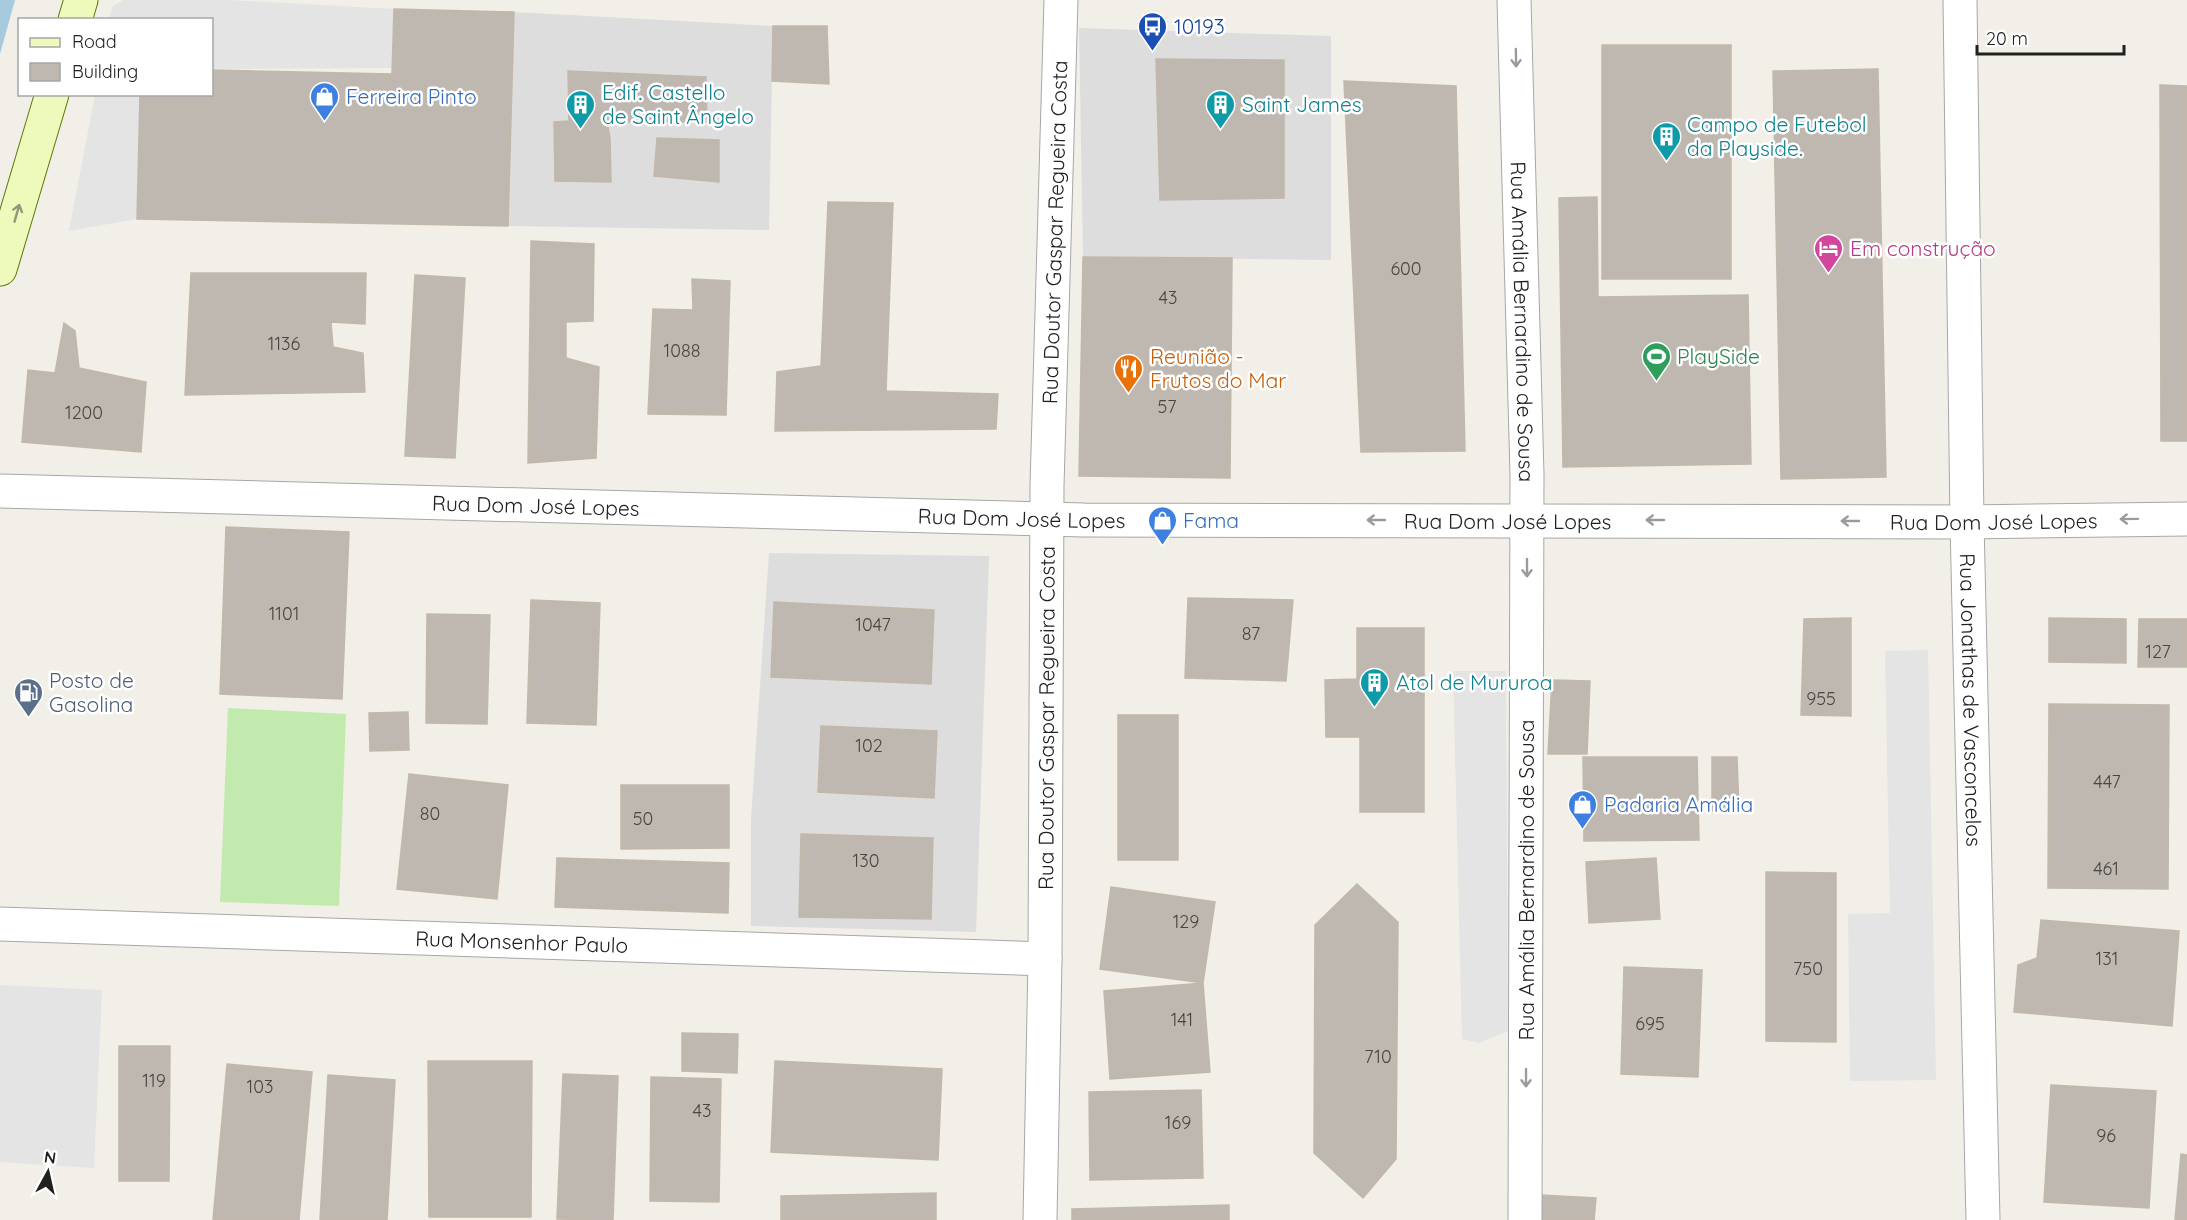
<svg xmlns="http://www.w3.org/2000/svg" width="2187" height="1220" font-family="Quicksand,sans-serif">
  <rect width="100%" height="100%" fill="#f1efe7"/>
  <!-- residential -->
  <path fill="#dedddd" d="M514 12 773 26 769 230 508 226Z
    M1079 28 1331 36V260L1083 257Z
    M769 553 989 556 976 932 751 926V819Z"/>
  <!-- grass -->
  <path fill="#c3eaae" d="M228 708 346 714 339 906 220 902Z"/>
  <!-- parking -->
  <path fill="#e4e4e4" d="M123 0H229L394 9 392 68 212 69V20H109L112 7Z
    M95 95H140L137 219 69 231Z
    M1928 650 1936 1080 1850 1081 1848 914 1890 913 1885 651Z
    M1453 671H1506L1508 1031 1479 1043 1462 1039Z
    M0 985 102 990 94 1168 0 1162Z"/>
  <!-- water -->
  <path fill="#a8cade" d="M0 0H15L0 54Z"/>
  <!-- building -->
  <path fill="#beb8b0" stroke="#c2b8a9" stroke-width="1.5" d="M394 9 514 12 508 226 137 219 140 94H212V70L392 74Z
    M773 26H827L829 84 772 81Z
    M1602 45H1731V279H1602Z
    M1156 59 1284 60V198L1160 200Z
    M1878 69 1886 477 1781 479 1773 71Z
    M568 71 706 77 707 122H607L610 138 611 182 555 181 554 122 569 121Z
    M1344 81 1456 86 1465 451 1361 452Z
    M2160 85 2187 86V441H2161Z
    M657 138 719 140V182L654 176Z
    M1597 197 1598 297 1748 295 1751 464 1563 467 1559 198Z
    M828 202 893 203 886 391 998 394 996 429 775 431 777 372 821 366Z
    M531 241 594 244 593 321 566 322V358L599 367 596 458 528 463Z
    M1083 257 1232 258 1230 478 1079 476Z
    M191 273H366L365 324 331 322 333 347 363 353 365 392 185 395Z
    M415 275 465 278 455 458 405 456Z
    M1204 277 1206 323 1164 326 1161 280Z
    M692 279 730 281 726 415 648 414 653 309 693 310Z
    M64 323 75 331 79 368 146 382 141 452 22 442 28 370 55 373Z
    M226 527 349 532 342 699 220 694Z
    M1188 598 1293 600 1286 681 1185 678Z
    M531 600 600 603 596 725 527 723Z
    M774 602 934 610 931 684 771 677Z
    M427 614 490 615 487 724 426 723Z
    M1851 618V716L1801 715 1804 619Z
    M2049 618 2126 619V663L2049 662Z
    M2139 619H2187V667H2138Z
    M1357 628H1424V812H1360V737H1326L1325 680 1357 679Z
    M1552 680 1590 681 1587 754H1548Z
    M2049 704 2169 705 2168 889 2048 888Z
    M408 712 409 750 370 751 369 713Z
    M1118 715H1178V860H1118Z
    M821 726 937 731 934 798 818 792Z
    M1583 757H1697L1699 840 1584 841Z
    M1712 757H1737L1739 810 1712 811Z
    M409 774 508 785 497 899 397 889Z
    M621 785H729V848L621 849Z
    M801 834 933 838 931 919 799 917Z
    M557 858 729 863 728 913 555 907Z
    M1656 858 1660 919 1589 923 1586 862Z
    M1766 872 1836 873V1042L1766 1041Z
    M1357 884 1398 922 1396 1159 1363 1198 1314 1153 1315 925Z
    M1111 887 1215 902 1203 983 1100 969Z
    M2041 920 2179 931 2172 1026 2014 1012 2018 965 2037 958Z
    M1624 967 1702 970 1698 1077 1621 1074Z
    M1203 983 1210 1072 1110 1079 1104 991Z
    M682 1033 738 1034 737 1073 682 1071Z
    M119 1046H170L169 1181H119Z
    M428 1061H532L531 1217H429Z
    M775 1061 942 1069 938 1160 771 1152Z
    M227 1064 312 1072 299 1220H213Z
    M563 1074 618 1076 613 1220 557 1219Z
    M328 1075 395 1080 387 1220H320Z
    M651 1077 721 1079 719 1202 650 1201Z
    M2051 1085 2156 1091 2149 1208 2044 1202Z
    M1201 1090 1203 1178 1090 1180 1089 1092Z
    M2181 1154 2187 1155V1220H2175Z
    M936 1193V1220H781V1196Z
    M1540 1195 1596 1198 1594 1220H1539Z
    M1229 1205V1220H1072V1209Z"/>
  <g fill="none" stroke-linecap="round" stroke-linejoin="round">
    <defs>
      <g id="minor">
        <path id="s1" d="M1514 0 1527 475 1525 1220"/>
        <path id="s2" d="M1960 0 1967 522 1983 1220"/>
        <path id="s3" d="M0 924 1045 959"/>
        <path id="s4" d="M1040 1220 1045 959 1047 486 1061 0"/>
      </g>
      <g id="tertiary">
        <path id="s5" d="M0 491 1084 520 1967 522 2187 519"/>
      </g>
      <path id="secondary" d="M75 20 81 0
        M0 269 52 94"/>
    </defs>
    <!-- minor casing -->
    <use href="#minor" stroke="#a7a7a7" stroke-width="35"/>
    <!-- tertiary casing -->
    <use href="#tertiary" stroke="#a7a7a7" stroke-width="35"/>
    <!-- secondary casing -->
    <use href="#secondary" stroke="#5d7906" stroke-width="35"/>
    <!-- minor -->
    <use href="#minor" stroke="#fff" stroke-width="33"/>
    <!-- tertiary -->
    <use href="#tertiary" stroke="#fff" stroke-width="33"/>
    <!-- secondary -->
    <use href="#secondary" stroke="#eef9bc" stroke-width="33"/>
  </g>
  <!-- one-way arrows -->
  <defs><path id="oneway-shaft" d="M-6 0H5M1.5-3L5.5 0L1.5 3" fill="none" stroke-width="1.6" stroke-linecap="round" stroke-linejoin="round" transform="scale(1.5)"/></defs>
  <g stroke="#9b9b9b">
    <use href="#oneway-shaft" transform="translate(1516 58) rotate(89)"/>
    <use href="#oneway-shaft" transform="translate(2129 519) rotate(179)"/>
    <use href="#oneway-shaft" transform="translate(1376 520) rotate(180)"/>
    <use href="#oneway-shaft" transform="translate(1655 520) rotate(-180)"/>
    <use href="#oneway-shaft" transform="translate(1850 521) rotate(-180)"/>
    <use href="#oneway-shaft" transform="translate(1527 568) rotate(90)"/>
    <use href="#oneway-shaft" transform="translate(1526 1078) rotate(90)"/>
  </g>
  <use stroke="#919776" href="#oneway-shaft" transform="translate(17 213) rotate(-74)"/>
  <!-- icons -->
  <defs>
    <symbol id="bus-pin" viewBox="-11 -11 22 30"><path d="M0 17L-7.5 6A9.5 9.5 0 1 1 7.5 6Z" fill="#1a4fb4" stroke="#fff"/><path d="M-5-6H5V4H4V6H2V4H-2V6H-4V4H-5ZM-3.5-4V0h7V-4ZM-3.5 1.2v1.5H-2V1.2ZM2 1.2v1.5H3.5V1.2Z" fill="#fff"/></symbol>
    <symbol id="shop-pin" viewBox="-11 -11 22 30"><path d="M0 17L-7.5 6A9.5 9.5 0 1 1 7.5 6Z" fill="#3f7fe0" stroke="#fff"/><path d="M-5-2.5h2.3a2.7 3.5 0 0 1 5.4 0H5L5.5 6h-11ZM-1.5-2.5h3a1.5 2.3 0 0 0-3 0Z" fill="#fff"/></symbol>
    <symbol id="building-pin" viewBox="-11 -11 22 30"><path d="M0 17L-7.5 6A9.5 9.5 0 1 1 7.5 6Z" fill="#0f9aa8" stroke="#fff"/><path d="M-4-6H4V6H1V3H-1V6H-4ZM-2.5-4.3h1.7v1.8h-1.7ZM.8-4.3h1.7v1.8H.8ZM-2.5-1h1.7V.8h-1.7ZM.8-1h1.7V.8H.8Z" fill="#fff"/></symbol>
    <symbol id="hotel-pin" viewBox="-11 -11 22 30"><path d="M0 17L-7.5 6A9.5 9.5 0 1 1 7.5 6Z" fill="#d1479c" stroke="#fff"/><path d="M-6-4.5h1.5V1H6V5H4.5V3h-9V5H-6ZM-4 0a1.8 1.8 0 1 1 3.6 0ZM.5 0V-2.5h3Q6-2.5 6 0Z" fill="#fff"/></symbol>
    <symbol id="stadium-pin" viewBox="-11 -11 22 30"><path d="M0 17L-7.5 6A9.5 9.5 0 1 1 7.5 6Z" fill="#2e9e5b" stroke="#fff"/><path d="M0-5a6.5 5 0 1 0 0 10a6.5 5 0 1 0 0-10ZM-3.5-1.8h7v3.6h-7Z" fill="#fff"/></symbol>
    <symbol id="restaurant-pin" viewBox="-11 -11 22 30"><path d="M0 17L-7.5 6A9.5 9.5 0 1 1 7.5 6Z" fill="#e8710a" stroke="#fff"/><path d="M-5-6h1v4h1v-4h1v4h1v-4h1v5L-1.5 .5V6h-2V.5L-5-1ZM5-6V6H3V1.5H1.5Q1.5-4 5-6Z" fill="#fff"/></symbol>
    <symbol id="fuel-pin" viewBox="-11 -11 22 30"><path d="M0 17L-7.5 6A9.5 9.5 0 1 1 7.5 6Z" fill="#5c6f8a" stroke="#fff"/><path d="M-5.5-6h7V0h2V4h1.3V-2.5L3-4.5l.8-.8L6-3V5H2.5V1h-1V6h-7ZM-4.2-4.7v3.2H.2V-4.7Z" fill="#fff"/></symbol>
  </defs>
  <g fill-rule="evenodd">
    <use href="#bus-pin" x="1136" y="10" width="33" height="45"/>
    <use href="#shop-pin" x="308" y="80" width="33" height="45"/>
    <use href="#building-pin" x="564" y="88" width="33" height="45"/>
    <use href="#building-pin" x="1204" y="88" width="33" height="45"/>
    <use href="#building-pin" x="1650" y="120" width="33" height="45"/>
    <use href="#hotel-pin" x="1812" y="232" width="33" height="45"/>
    <use href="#stadium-pin" x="1640" y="340" width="33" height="45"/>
    <use href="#restaurant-pin" x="1112" y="352" width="33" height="45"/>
    <use href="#shop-pin" x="1146" y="504" width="33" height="45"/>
    <use href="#building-pin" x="1358" y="666" width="33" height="45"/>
    <use href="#fuel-pin" x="12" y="676" width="33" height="45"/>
    <use href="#shop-pin" x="1566" y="788" width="33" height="45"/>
  </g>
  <g text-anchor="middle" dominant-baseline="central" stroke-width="5" stroke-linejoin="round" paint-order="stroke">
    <!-- number labels -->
    <g font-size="18" fill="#484644">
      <text x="1406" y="268">600</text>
      <text x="1168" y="297">43</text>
      <text x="284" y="343">1136</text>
      <text x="682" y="350">1088</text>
      <text x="1167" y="406">57</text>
      <text x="84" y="412">1200</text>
      <text x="284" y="613">1101</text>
      <text x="873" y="624">1047</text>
      <text x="1251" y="633">87</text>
      <text x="2158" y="651">127</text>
      <text x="1821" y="698">955</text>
      <text x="869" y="745">102</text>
      <text x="2107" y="781">447</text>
      <text x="430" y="813">80</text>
      <text x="643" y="818">50</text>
      <text x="866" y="860">130</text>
      <text x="2106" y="868">461</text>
      <text x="1186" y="921">129</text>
      <text x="2107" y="958">131</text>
      <text x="1808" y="968">750</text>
      <text x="1182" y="1019">141</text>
      <text x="1650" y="1023">695</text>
      <text x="1378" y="1056">710</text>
      <text x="154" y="1080">119</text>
      <text x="260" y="1086">103</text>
      <text x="702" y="1110">43</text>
      <text x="1178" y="1122">169</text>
      <text x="2106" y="1135">96</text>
    </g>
    <!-- transit labels -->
    <g font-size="21" fill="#164399" stroke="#fff" text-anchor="start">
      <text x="1174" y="26">10193</text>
    </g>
    <!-- culture labels -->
    <g font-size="21" fill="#0d838f" stroke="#fff" text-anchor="start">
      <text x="602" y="92">Edif. Castello<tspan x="602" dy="24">de Saint Ângelo</tspan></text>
      <text x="1242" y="104">Saint James</text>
      <text x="1687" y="124">Campo de Futebol<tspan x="1687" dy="24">da Playside.</tspan></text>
      <text x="1396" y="682">Atol de Mururoa</text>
    </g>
    <!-- shop labels -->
    <g font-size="21" fill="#366cbe" stroke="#fff" text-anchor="start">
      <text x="346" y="96">Ferreira Pinto</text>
      <text x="1183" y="520">Fama</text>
      <text x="1604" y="804">Padaria Amália</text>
    </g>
    <!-- street labels -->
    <g font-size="21" fill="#202020" stroke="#fff">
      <text stroke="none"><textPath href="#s4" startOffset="988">Rua Doutor Gaspar Regueira Costa</textPath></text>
      <text stroke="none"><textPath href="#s1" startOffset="322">Rua Amália Bernardino de Sousa</textPath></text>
      <text stroke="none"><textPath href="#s5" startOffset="536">Rua Dom José Lopes</textPath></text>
      <text stroke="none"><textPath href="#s5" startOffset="1022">Rua Dom José Lopes</textPath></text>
      <text stroke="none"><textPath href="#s5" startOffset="1508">Rua Dom José Lopes</textPath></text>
      <text stroke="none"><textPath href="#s5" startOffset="1994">Rua Dom José Lopes</textPath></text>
      <text stroke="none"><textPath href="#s2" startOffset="700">Rua Jonathas de Vasconcelos</textPath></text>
      <text stroke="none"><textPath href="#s4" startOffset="502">Rua Doutor Gaspar Regueira Costa</textPath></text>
      <text transform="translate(1526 880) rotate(-90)">Rua Amália Bernardino de Sousa</text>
      <text stroke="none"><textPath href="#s3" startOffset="522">Rua Monsenhor Paulo</textPath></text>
    </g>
    <!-- hotel labels -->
    <g font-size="21" fill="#b23c85" stroke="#fff" text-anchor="start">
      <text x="1850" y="248">Em construção</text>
    </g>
    <!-- food labels -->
    <g font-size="21" fill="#c56008" stroke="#fff" text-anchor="start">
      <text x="1150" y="356">Reunião -<tspan x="1150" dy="24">Frutos do Mar</tspan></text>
    </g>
    <!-- leisure labels -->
    <g font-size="21" fill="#27864d" stroke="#fff" text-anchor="start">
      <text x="1677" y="356">PlaySide</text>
    </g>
    <!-- service labels -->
    <g font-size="21" fill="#4e5e75" stroke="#fff" text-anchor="start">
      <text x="49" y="680">Posto de<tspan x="49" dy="24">Gasolina</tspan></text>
    </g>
  </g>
  <!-- legend -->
  <rect x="18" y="18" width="195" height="78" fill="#ffffff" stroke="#a6a6a6" stroke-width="1.5"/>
  <rect x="30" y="38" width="30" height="9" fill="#eef9bc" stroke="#a6a6a6" stroke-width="1.5"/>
  <text x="72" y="48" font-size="18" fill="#202020">Road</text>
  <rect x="30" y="63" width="30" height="18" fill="#beb8b0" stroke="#a6a6a6" stroke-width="1.5"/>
  <text x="72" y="78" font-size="18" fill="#202020">Building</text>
  <!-- north arrow -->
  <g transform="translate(48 1172) rotate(8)" stroke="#ffffff" stroke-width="4.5" paint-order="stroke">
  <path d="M0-4.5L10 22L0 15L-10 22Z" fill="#202020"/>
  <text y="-9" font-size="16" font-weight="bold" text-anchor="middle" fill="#202020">N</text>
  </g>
  <!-- scale -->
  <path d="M1977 45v9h147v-9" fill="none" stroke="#202020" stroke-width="3"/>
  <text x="1986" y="45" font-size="18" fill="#202020" stroke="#ffffff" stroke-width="4.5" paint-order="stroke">20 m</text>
</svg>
